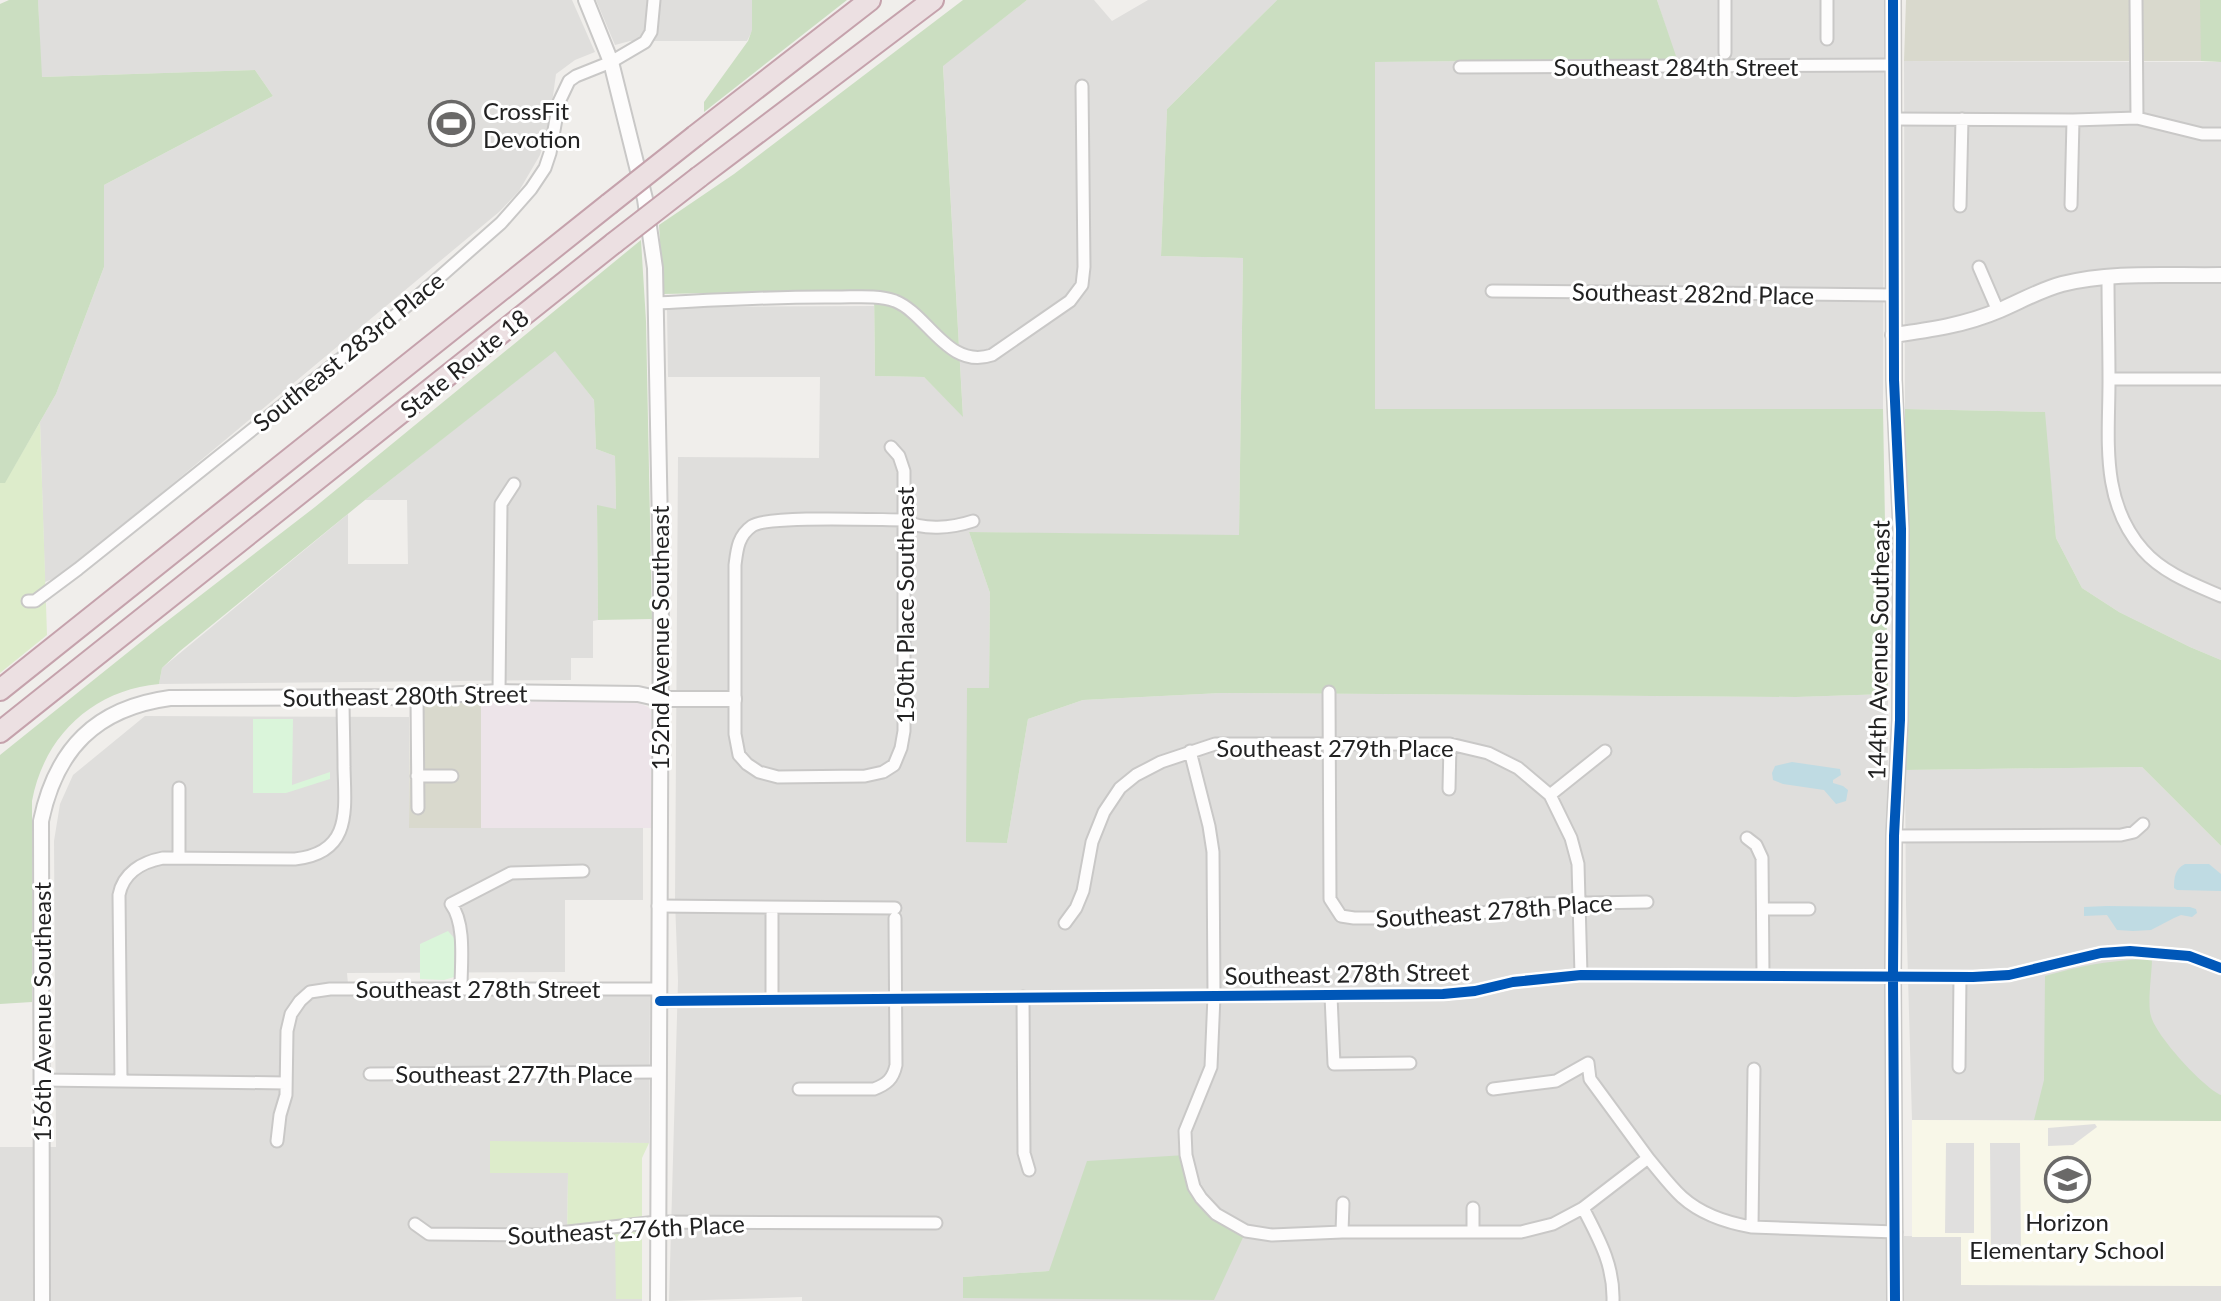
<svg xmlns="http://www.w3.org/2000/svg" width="2221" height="1301" font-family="Lato,sans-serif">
  <rect width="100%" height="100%" fill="#f0eeeb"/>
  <!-- residential -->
  <path fill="#dfdedc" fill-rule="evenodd" d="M38 0H572L595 52 575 60 556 74 548 132 540 155 519 191 499 212 63 575 45 582 40 422 56 394 104 267V185L273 96 255 70 41 77Z
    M596 0H752V31L747 41H630L615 45Z
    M1027 0H1094L1112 21 1148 0H1277L1167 109 1161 256 1243 258 1239 536 969 532 990 593 989 688H968L1007 843 1028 719 1083 700 1221 693 1796 697 1888 694 1886 1301H802V1297L669 1301 678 981 675 901 678 457 819 458 820 377H668L667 307 874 306 875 376 924 377 963 416 943 65ZM1049 1271 963 1298V1277Z
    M1657 0H1884L1883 409H1375V62L1676 59Z
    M1904 61 2221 62V660L2190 647 2119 612 2082 588 2056 538 2044 412 1905 409Z
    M555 350 594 400 596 449 615 456 616 510 597 506 598 620 593 621V658H571V680L159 684 162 668 348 514V564H408L407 500H365Z
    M145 716 409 717V828L643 827V900H565V972L347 973 349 995 650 993 649 1143 490 1142V1173H568L567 1242 616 1236V1299H642V1301H0V1147H56L54 841 60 804 73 775Z
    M2142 767 2221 846V1121L1912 1120 1906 905 1905 770Z
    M1904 1236 1962 1237V1285L2221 1286V1301H1904Z"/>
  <!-- industrial -->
  <path fill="#ede4e9" d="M501 701 636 702 648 707 651 711V828H481V703Z"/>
  <!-- education -->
  <path fill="#f8f7e8" d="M1912 1120 2221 1121V1286L1961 1285V1237H1912Z"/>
  <!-- construction -->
  <path fill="#d9d9cd" d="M1906 0H2201V61H1904Z
    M410 703H481V828H409Z"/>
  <!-- grass -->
  <path fill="#ddeccb" d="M40 422 47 635 0 673V483L5 482Z
    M490 1141 649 1143 642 1158V1299H616L615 1236 567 1242 568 1173H490Z"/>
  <!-- forest -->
  <path fill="#cbdec1" d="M9 0H38L42 77 255 70 273 96 104 185V267L56 394 5 483H0V4Z
    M752 0H847L704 112V102L748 41 752 30Z
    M963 0H1027L943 66 963 417 924 377 875 376 874 290 663 294 659 225 734 174Z
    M1277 0H1657L1677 59 1375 62V409H1883L1888 694 1796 697 1221 693 1083 700 1028 719 1007 843 966 842 967 688H989L990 593 969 532 1239 535 1243 258 1161 256 1167 109Z
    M2200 0H2221V62L2201 61Z
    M641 240 646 321 652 619 598 620 597 505 616 509 615 456 596 449 594 400 555 351 365 500 180 651 162 668 159 684C93 690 44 736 32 801V1002L0 1004V755L157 629 315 507Z
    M1905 409 2045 412 2056 538 2082 588 2119 612 2190 647 2221 660V846L2142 767 1905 770Z
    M2152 959C2152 973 2147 1005 2151 1016 2156 1036 2203 1087 2221 1095V1121L2034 1120 2044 1080 2045 976C2084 965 2111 960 2152 959Z
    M1186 1155 1201 1198 1246 1231 1214 1300 963 1298V1277L1049 1271 1087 1161Z"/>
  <!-- park -->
  <path fill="#daf5da" d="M253 719H293L292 785 330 772V779L286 793H253Z
    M448 931 455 939 454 977 444 980 420 979V944Z"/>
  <!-- parking -->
  <path fill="#e0dfde" d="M2095 1124 2097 1127 2073 1145 2048 1146V1128Z
    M1946 1143H1974V1233H1945Z
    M1990 1143H2020L2021 1258H1991Z"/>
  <!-- water -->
  <path fill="#bfdbe3" d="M1792 762 1840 769 1841 775 1833 780V783L1843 786 1848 790 1846 801 1836 804 1824 790 1783 784 1773 780 1772 773 1775 766Z
    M2185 864H2209L2221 874V891L2177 890 2174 888C2174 877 2175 869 2185 864Z
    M2107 906 2190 907 2196 909 2197 913 2192 917 2181 915 2174 918 2151 930 2133 931 2117 930 2107 915 2084 916V907Z"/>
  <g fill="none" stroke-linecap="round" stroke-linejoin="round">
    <defs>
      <path id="minor" d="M1725 0V53
        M1827 0V39
        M2136 0 2137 118
        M1460 67 1892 65
        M1893 119 2073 120 2137 118 2202 134H2221
        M2071 205 2073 120
        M1960 206 1962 119
        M1979 267 1998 311
        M2108 277C2108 311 2109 346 2109 381 2109 440 2100 501 2143 550 2163 573 2193 584 2221 596
        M1492 291 1893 295
        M656 303C717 300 778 296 840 297 857 297 878 295 895 301 928 314 948 370 992 355L1070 301 1082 285 1084 267 1082 86
        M2109 379H2221
        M891 447 899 456 904 471V731L901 748 894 765 883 772 865 776 778 777 759 772 747 764 739 755 735 734V565C737 549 738 536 752 526 768 515 878 520 904 520 923 531 952 528 973 521
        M28 601H35L78 569 408 305 501 223 531 189 545 168 550 153 559 102 569 81 576 76 611 62 645 42 651 32 654 0
        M499 692 501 504 514 484
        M1329 692 1330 899 1341 916 1354 918H1455L1530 904 1647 902
        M417 696 418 808
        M1190 751 1209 826 1213 852 1214 996 1211 1067 1185 1131 1186 1155 1194 1187 1201 1198 1216 1214 1246 1231 1272 1235 1342 1232H1521L1553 1224 1583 1208 1648 1158C1659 1171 1670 1186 1682 1197 1701 1214 1728 1223 1752 1227L1896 1232
        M417 776H452
        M179 788V858
        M1449 789 1450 744
        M1550 795 1605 751
        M1894 836 2121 835 2134 832 2143 824
        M1747 838 1756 845 1762 858 1763 975
        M658 906 895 908
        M1763 909H1809
        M772 914V1000
        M1065 923 1076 908 1083 891 1092 842 1104 812 1120 788 1136 775 1161 762 1215 744H1450L1488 753 1518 768 1550 795 1571 838 1578 864 1581 975
        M461 988C461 963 466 924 451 904L511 873 583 871
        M1331 996 1334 1064 1410 1063
        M1023 997 1024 1153 1029 1170
        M660 1001 1443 994 1475 991 1513 982 1581 975 1973 977 2009 975 2101 953 2130 951 2189 956 2221 968
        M1959 1067 1960 977
        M370 1074 659 1072
        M41 1080 286 1083
        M121 1081 119 895C123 873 142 862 163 858L295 859C352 853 345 810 344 767 344 744 343 720 343 697
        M799 1089H874C887 1084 893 1079 896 1065L895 918
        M1493 1089 1556 1081 1588 1063 1590 1079 1648 1158
        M277 1141 280 1115 286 1095 287 1031 291 1014 300 1001 310 992 330 989H660
        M1473 1208V1232
        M1583 1208C1599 1239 1614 1265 1613 1301
        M415 1224 429 1234 541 1235 657 1222 936 1223
        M1752 1227 1754 1069
        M1342 1232 1343 1203"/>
      <path id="tertiary" d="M586 0 611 62 645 199 655 268 661 579 658 1301
        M1893 0 1894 380 1901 529 1900 720 1894 836 1893 976 1895 1301
        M1893 335C1930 330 1965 325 2000 310 2021 301 2040 290 2062 284 2113 271 2169 276 2221 275
        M42 1301 41 821C56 749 96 708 170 698L406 697 499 692 638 694 660 699H734"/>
      <path id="motorway" d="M695 136 870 0
        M699 177 933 0
        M0 690 609 204
        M0 732 614 243"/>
    </defs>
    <!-- minor casing -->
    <use href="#minor" stroke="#c9c8c7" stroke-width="15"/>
    <!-- tertiary casing -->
    <use href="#tertiary" stroke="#c9c8c7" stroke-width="18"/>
    <!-- motorway casing -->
    <use href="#motorway" stroke="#c5a2ac" stroke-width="24"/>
    <!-- minor -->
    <use href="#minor" stroke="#fdfcfc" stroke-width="11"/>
    <!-- tertiary -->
    <use href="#tertiary" stroke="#fdfcfc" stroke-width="14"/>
    <!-- motorway -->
    <use href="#motorway" stroke="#ece0e2" stroke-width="20"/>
    <defs>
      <path id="motorway-bridge" d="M609 204 695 136
        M614 243 699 177"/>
    </defs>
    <!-- motorway-bridge casing -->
    <use href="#motorway-bridge" stroke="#c5a2ac" stroke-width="24" stroke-linecap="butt"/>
    <!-- motorway-bridge -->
    <use href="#motorway-bridge" stroke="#ece0e2" stroke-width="20"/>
    <defs>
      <path id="cycleway" d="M1893 0 1894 380 1901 529 1900 720 1894 836 1893 976 1895 1301
        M660 1001 1443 994 1475 991 1513 982 1581 975 1973 977 2009 975 2101 953 2130 951 2189 956 2221 968"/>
    </defs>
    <!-- cycleway casing -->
    <use href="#cycleway" stroke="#fff" stroke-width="15"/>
    <!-- cycleway -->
    <use href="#cycleway" stroke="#0057b8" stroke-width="10"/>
  </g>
  <!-- icons -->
  <defs>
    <symbol id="stadium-ring" viewBox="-11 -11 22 22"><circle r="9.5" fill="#fff" stroke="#6a6968" stroke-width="1.5"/><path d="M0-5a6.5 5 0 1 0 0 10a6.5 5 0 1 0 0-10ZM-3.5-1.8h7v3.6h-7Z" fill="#6a6968"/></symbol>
    <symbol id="school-ring" viewBox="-11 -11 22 22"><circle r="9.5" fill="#fff" stroke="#6a6968" stroke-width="1.5"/><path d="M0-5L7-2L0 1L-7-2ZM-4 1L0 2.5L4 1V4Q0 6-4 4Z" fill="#6a6968"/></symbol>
  </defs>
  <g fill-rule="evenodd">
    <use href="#stadium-ring" x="426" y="98" width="51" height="51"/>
    <use href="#school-ring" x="2042" y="1154" width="51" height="51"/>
  </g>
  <g text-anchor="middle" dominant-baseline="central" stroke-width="6" stroke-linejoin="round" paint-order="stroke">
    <!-- street labels -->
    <g font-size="24" fill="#222" stroke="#fff">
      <text x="1676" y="66">Southeast 284th Street</text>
      <text transform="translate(1693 293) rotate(1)">Southeast 282nd Place</text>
      <text transform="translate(348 351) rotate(-39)">Southeast 283rd Place</text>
      <text transform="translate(464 363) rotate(-39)">State Route 18</text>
      <text transform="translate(904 605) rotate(-90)">150th Place Southeast</text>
      <text transform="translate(659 638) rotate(-90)">152nd Avenue Southeast</text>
      <text transform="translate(1878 650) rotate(-89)">144th Avenue Southeast</text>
      <text transform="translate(405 695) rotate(-1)">Southeast 280th Street</text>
      <text x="1335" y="747">Southeast 279th Place</text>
      <text transform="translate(1494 910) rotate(-4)">Southeast 278th Place</text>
      <text transform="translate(1347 973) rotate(-1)">Southeast 278th Street</text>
      <text x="478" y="988">Southeast 278th Street</text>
      <text transform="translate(41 1012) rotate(-90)">156th Avenue Southeast</text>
      <text x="514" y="1073">Southeast 277th Place</text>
      <text transform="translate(626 1229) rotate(-3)">Southeast 276th Place</text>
    </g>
    <!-- poi labels -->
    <g font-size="24" fill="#222" stroke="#fff" text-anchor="start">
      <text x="483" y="110">CrossFit<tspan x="483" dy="28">Devotion</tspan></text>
      <text x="2067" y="1221" text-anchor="middle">Horizon<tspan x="2067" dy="28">Elementary School</tspan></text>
    </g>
  </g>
</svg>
